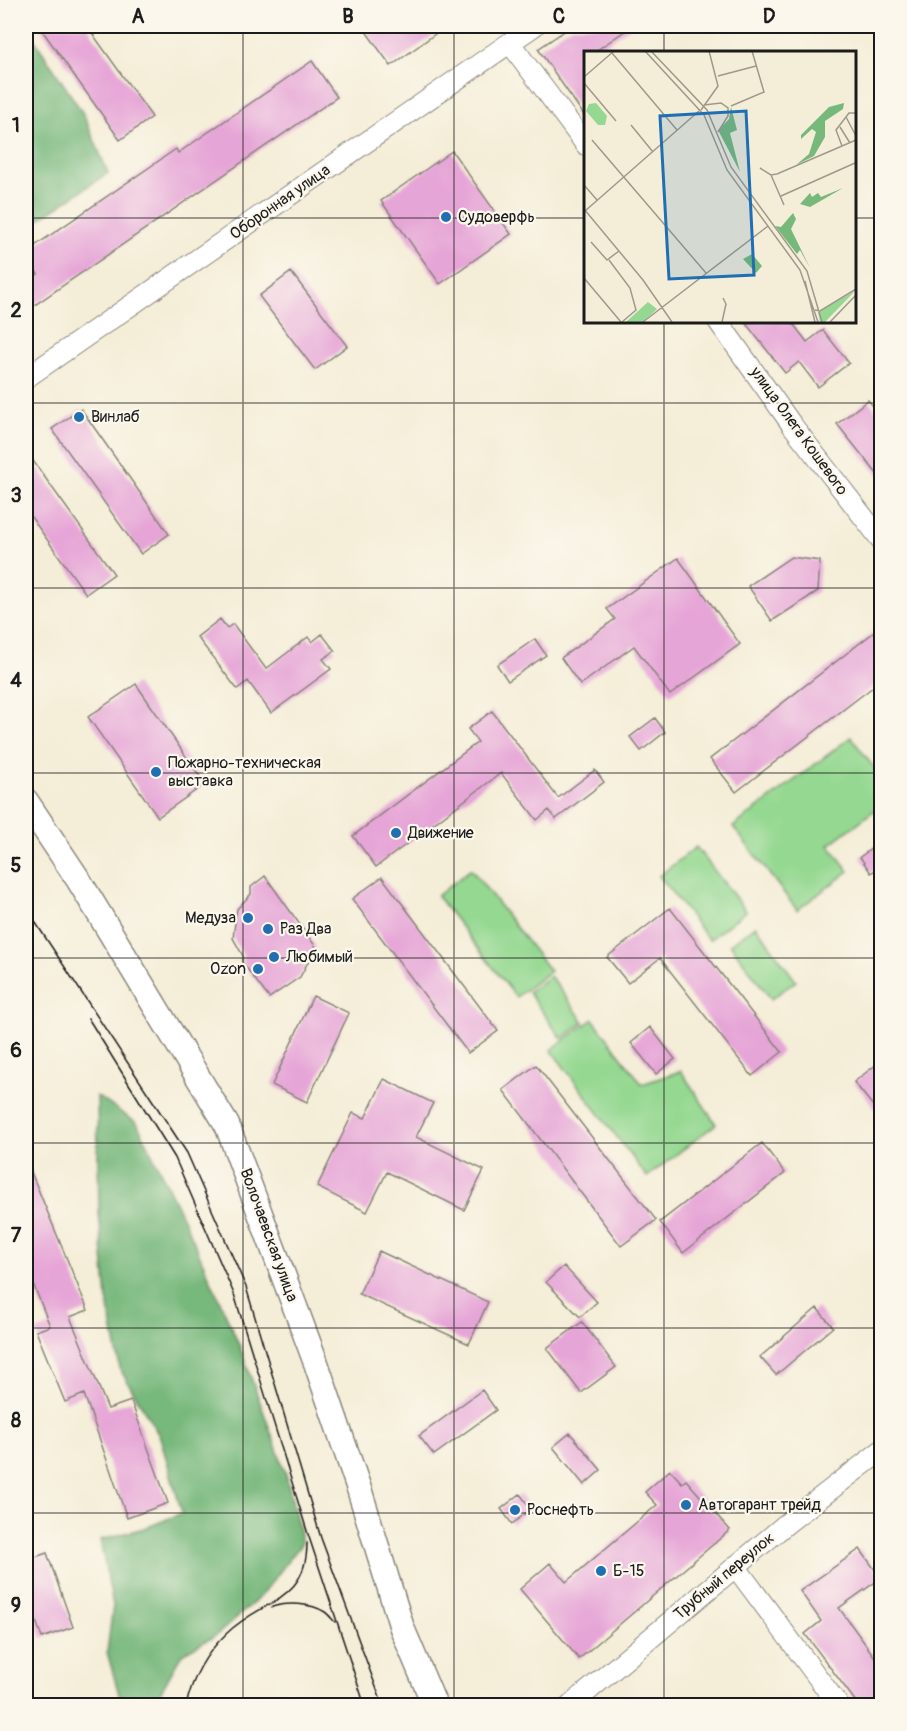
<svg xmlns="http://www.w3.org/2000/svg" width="907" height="1731" font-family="Pangolin,sans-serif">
  <rect width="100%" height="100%" fill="#fbf7ec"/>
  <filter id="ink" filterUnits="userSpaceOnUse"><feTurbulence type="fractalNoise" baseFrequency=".0167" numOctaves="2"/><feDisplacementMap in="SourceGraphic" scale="12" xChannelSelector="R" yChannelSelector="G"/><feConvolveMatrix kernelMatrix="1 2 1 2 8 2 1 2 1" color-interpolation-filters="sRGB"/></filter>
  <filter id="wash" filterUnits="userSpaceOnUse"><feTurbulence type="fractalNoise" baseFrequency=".008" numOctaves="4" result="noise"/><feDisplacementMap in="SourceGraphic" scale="24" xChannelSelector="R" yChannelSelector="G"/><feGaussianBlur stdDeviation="1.35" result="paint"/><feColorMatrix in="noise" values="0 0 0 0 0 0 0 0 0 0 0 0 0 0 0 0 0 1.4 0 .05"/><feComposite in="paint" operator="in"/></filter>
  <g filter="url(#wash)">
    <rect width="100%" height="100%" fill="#f4edd7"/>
    <!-- green -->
    <path fill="#94d891" stroke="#587a56" stroke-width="1.5" d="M851 737 881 777V818L875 810 829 845 849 871 797 910 733 827Z
      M696 847 746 911 709 940 659 876Z
      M471 869 550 971 516 997 437 896Z
      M756 926 796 981 771 999 730 944Z
      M550 976 584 1022 563 1038H561L528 992Z
      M593 1019 642 1084 681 1071 716 1124 647 1177 551 1050Z"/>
    <!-- forest -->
    <path fill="#77b87b" stroke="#4a6a4c" stroke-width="1.5" d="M26 27 84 115 108 173 32 224 26 223Z
      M97 1096 137 1123 190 1233 240 1347 286 1474 302 1543 261 1596 217 1635 182 1654 159 1695 158 1705H122L107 1652 113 1605 100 1540 148 1527 182 1513 160 1437 120 1369 107 1298 99 1213Z"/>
    <g id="blocks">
      <!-- building -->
      <path fill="#e6a5d7" d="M39 26H87L152 117 120 140Z
        M362 26H446L391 66Z
        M572 26H632L594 52H586V118L538 49Z
        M312 61 337 97 26 311V283L38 274 26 255V252L176 149 178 153Z
        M452 151 511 234 440 284 381 201Z
        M291 272 347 346 315 370 259 296Z
        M744 321H791L807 342 823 330 849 363 818 387 799 362 785 373Z
        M868 400 882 417V480L837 424Z
        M81 409 169 534 141 554 52 429Z
        M26 451 114 574 86 594 26 510Z
        M791 557 820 561 818 591 772 621 748 586Z
        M678 558 740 644 670 695 634 646 580 685 561 658 615 619 607 609Z
        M220 619 227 628 233 624 266 669 308 637 312 642 322 634 335 651 323 659 331 669 271 713 248 681 237 689 197 637Z
        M882 626V680L736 792 710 759Z
        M535 639 546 655 508 681 497 665Z
        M136 684 205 784 158 817 88 717Z
        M492 711 558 798 595 770 604 782 556 819 549 810 537 820 501 773 376 867 353 836 478 742 468 729Z
        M655 718 665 732 641 751 630 737Z
        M882 841V865L871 873 860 857Z
        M265 876 316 947 300 977 269 998 242 962 243 956 233 938 237 909 251 894V887Z
        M382 877 498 1031 468 1053 352 899Z
        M670 908 782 1052 752 1076 660 958 628 983 607 957Z
        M313 996 349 1013 307 1102 272 1085Z
        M650 1027 675 1059 656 1074 631 1043Z
        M882 1060V1117L854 1082Z
        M536 1065 656 1220 621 1246 503 1090Z
        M384 1079 433 1103 416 1137 484 1170 464 1210 387 1172 367 1212 317 1187 353 1113 365 1118Z
        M762 1143 785 1173 683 1253 660 1222Z
        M26 1160 88 1310 70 1317 108 1409 131 1401 168 1503 127 1518 84 1394 65 1402 36 1331 50 1326 26 1266Z
        M379 1251 488 1302 469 1344 359 1294Z
        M564 1266 597 1302 580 1317 546 1282Z
        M817 1308 833 1327 776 1375 760 1357Z
        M582 1322 616 1367 581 1393 547 1348Z
        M482 1390 496 1410 434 1455 419 1436Z
        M570 1433 601 1470 584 1485 553 1447Z
        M670 1470 682 1483 686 1480 730 1530 579 1659 520 1589 550 1563 566 1582 657 1505 645 1492Z
        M520 1494 531 1509 512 1524 501 1509Z
        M860 1549 881 1578 839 1608 882 1667V1706H859L805 1634 821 1621 800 1591Z
        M47 1553 73 1627 42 1638 26 1592V1560Z"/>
    </g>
  </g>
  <g filter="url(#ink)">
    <use href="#blocks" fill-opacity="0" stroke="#88847a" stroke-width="1.5"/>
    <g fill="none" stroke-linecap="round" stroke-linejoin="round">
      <defs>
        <path id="minor" d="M510 43 586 145
          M718 321 792 425 882 541
          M26 378 534 26
          M735 1566 839 1706
          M570 1706 786 1524 882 1450"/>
        <path id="major" d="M26 801 78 879 227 1125 316 1363 360 1492 402 1628 435 1706"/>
      </defs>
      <!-- minor casing -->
      <use href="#minor" stroke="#88847a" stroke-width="22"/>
      <!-- major casing -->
      <use href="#major" stroke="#88847a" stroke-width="27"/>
      <!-- minor -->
      <use href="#minor" stroke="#fff" stroke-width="20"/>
      <!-- major -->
      <use href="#major" stroke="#fff" stroke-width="24"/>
      <!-- tram -->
      <path stroke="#1c1c1c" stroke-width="1.5" d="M26 908 187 1153 246 1287 321 1538 383 1706
        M88 1018 175 1158 234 1294 307 1531 365 1706
        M272 1607C287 1602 311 1603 325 1612 328 1614 332 1619 335 1622
        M186 1706C192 1679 206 1653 226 1634 261 1599 307 1603 307 1543"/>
    </g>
  </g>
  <!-- grid -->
  <path fill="none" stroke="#1c1c1c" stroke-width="1.5" stroke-opacity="0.55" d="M243 26V1706M454 26V1706M664 26V52M26 218H586M854 218H882M664 321V1706M26 403H882M26 588H882M26 773H882M26 958H882M26 1143H882M26 1328H882M26 1513H882"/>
  <!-- markers -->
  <g fill="#1f6fb2" stroke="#fbf7ec" stroke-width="2">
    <circle cx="446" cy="217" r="6"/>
    <circle cx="79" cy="417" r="6"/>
    <circle cx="156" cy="772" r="6"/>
    <circle cx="396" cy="833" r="6"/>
    <circle cx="248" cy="918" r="6"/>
    <circle cx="268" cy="929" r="6"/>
    <circle cx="274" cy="957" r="6"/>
    <circle cx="258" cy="969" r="6"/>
    <circle cx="686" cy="1505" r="6"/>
    <circle cx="515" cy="1510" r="6"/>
    <circle cx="601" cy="1571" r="6"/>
  </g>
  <g text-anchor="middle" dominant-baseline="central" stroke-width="4.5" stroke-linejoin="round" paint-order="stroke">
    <!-- street labels -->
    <g font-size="16" fill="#1c1c1c" stroke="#fbf7ec">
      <text transform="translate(280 202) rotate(-35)">Оборонная улица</text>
      <text transform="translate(799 431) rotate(54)">улица Олега Кошевого</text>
      <text transform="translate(269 1235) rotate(70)">Волочаевская улица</text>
      <text transform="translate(724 1576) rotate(-40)">Трубный переулок</text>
    </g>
    <!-- poi labels -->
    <g font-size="16" fill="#1c1c1c" stroke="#fbf7ec" text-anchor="start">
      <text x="458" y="217">Судоверфь</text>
      <text x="91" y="417">Винлаб</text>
      <text x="168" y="763">Пожарно-техническая<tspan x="168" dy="18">выставка</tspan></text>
      <text x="408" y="833">Движение</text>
      <text x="236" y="918" text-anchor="end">Медуза</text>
      <text x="280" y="929">Раз Два</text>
      <text x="286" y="957">Любимый</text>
      <text x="246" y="969" text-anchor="end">Ozon</text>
      <text x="698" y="1505">Автогарант трейд</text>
      <text x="527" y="1510">Роснефть</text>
      <text x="613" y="1571">Б-15</text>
    </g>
  </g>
  <!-- overview -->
  <g transform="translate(584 51)">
    <rect width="272" height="272" fill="#f4edd7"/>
    <path d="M12 52 23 65 21 74H14L2 60 5 53ZM271 240 241 271H236L234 261ZM64 251 73 258 59 271H42Z" fill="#94d891"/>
    <path d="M260 52 259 58 241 70V86L230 105 212 114 225 103 232 81 228 78 217 88V84L245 56ZM147 56 153 79 146 82 156 121 134 79 145 68ZM259 137 226 156 216 153 226 142 228 146 234 142 237 146ZM209 162 212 168 207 178 226 217 216 199 213 203 191 175 197 176ZM168 203 178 215 172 222 159 208Z" fill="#77b87b"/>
    <path fill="none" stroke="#9e998c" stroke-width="1.5" d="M61 0 120 64 143 119 216 219 234 271M67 0 123 59 147 116 223 220 238 271M28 2 93 79M134 25 172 15M0 26 30 0M0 32 32 70M120 54 137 52 144 57V65L134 81M147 55 180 41 168 0M117 59 134 35 125 0M262 66 272 85M47 74 69 101M256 76 266 92M8 89 122 222M258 95 252 79 265 62H272M176 117 187 124 193 123 272 89M187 124 200 154M0 134 13 149M197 145 271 112M0 158 59 229 88 271M1 160 115 60M7 191 23 209 35 200M25 209 46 237 52 259 38 271M0 227 37 271M221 230 231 271M231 259 236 260 272 238M59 271 184 175M138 271 142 253 139 247M246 271 272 244"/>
    <path fill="#1f6fb2" fill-opacity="0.15" stroke="#1f6fb2" stroke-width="3" d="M162 60 170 224 85 228 76 65Z"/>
    <rect width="272" height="272" fill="none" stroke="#1c1c1c" stroke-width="3"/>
  </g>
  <!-- margin -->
  <rect width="907" height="1731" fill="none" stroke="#fbf7ec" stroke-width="66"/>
  <rect x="33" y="33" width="841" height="1665" fill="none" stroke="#1c1c1c" stroke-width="2"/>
  <g font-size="20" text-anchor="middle" font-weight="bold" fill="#1c1c1c">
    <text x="138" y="23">A</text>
    <text x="348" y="23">B</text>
    <text x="559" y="23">C</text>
    <text x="769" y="23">D</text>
    <text x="16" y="132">1</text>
    <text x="16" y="317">2</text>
    <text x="16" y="502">3</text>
    <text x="16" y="687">4</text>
    <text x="16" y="872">5</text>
    <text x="16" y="1057">6</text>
    <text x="16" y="1242">7</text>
    <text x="16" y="1427">8</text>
    <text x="16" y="1612">9</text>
  </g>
</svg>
